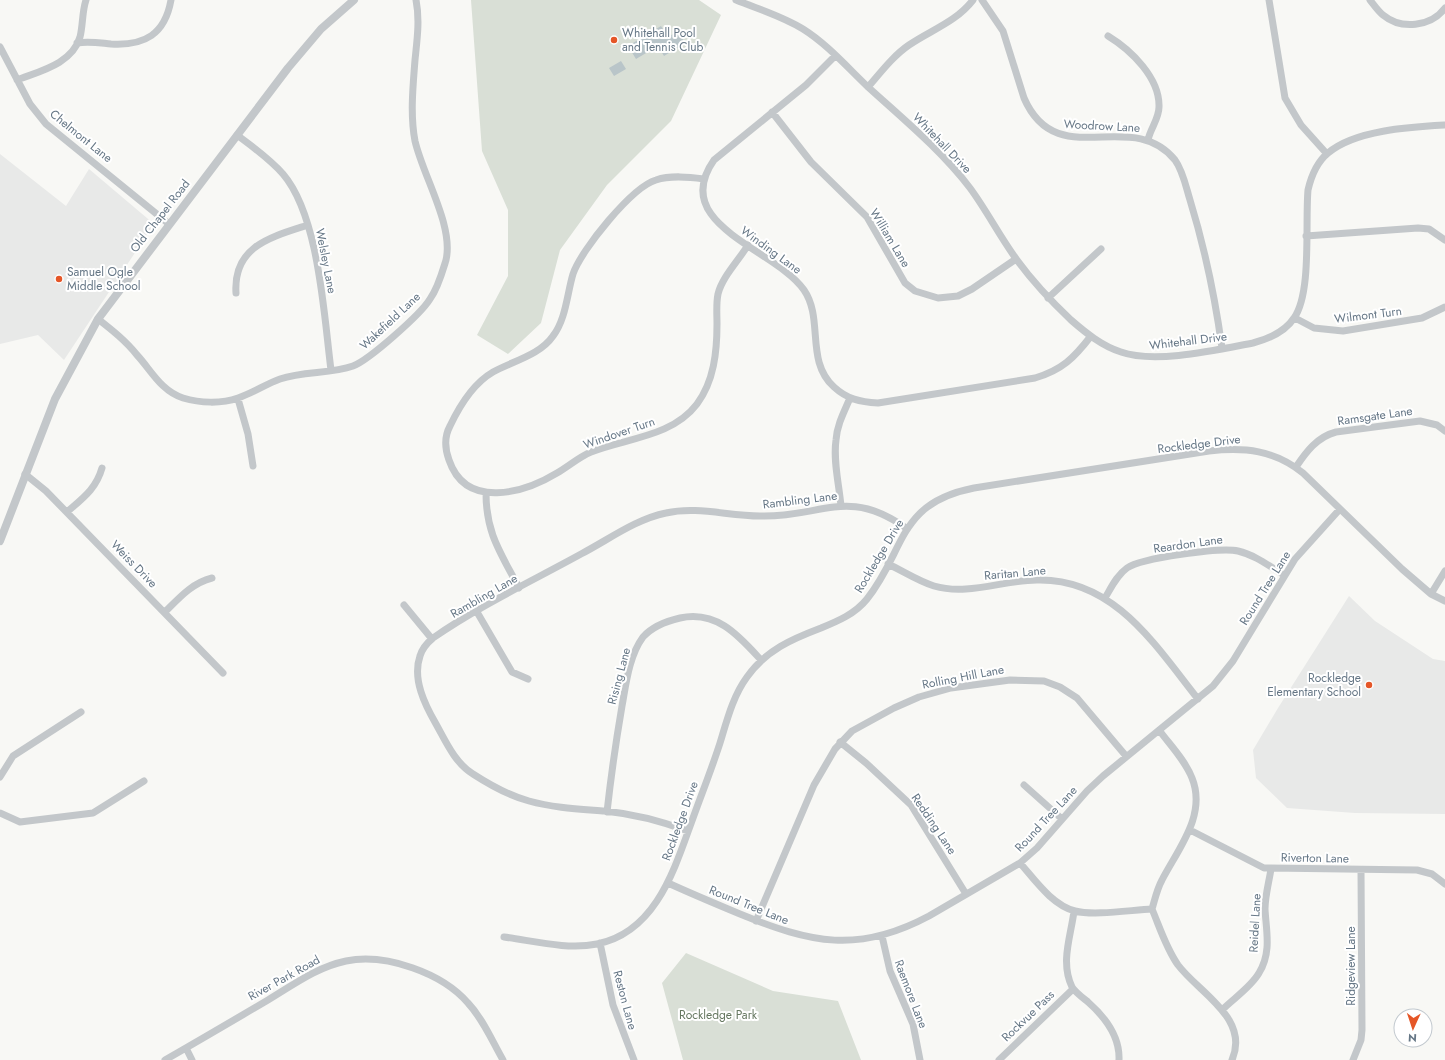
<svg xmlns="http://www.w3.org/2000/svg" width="1445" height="1060" font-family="Jost,sans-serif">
  <rect width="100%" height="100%" fill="#f8f8f5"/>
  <!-- built -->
  <path fill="#e8e9e8" d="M0 154 66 206 89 169 154 224 64 360 38 335 0 344Z
    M1349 596 1375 621 1433 659 1445 661V814L1355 813 1287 808 1256 778 1253 750 1278 708Z"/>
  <!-- green -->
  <path fill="#d9dfd6" d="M471 0H699L721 15 671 121 607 185 560 250 541 323 508 354 477 335 508 276V210L482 151Z
    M686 953 773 991 838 1001 861 1060H683L662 983Z"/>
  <!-- water -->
  <path fill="#b9c5c9" d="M661 26 668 37 678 31 685 43 664 56 658 46 636 59 628 46Z
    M621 61 626 69 614 76 609 68Z"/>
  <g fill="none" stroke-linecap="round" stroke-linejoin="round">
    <!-- minor -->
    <path stroke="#c3c7ca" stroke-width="7" d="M736 0C758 9 782 16 803 29 827 44 847 67 868 87 902 118 941 150 970 188 987 211 1000 237 1017 260 1033 282 1051 301 1071 320 1086 333 1102 346 1121 352 1155 364 1216 350 1253 343 1268 339 1285 332 1294 318 1312 293 1305 223 1308 190 1311 177 1317 162 1328 153 1355 130 1410 127 1445 125
      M982 0 1003 31 1024 98C1057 174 1131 106 1175 160 1183 171 1186 187 1190 200 1205 249 1215 297 1222 348
      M1269 0 1285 98 1301 125 1327 154
      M1370 0C1374 5 1378 11 1383 15 1401 30 1431 27 1445 8
      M1108 36C1131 50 1160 78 1159 107 1159 119 1150 129 1148 140
      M77 43C89 41 100 43 111 44 145 46 165 34 171 0
      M0 47 30 104 46 124 169 224
      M835 56 806 85 714 160C668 225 776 249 804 290 824 319 805 361 834 387 847 399 860 402 878 403L1035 378C1062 370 1074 358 1091 336
      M17 80C40 71 72 64 80 37 83 25 82 12 86 0
      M868 87C881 72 893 56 909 45 931 30 956 22 973 0
      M772 112 811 162 867 217 905 283 915 291 938 298 958 296 972 289 1016 259
      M237 135C253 147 270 159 283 174 319 216 324 316 331 370
      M704 179C689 177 671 175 656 180 632 187 581 250 573 274 567 294 566 319 553 336 540 355 513 361 493 372 474 383 459 407 450 426 444 437 445 449 449 460 466 510 524 493 557 473 569 466 579 457 591 452 626 438 672 437 697 404 714 381 717 352 717 324 717 314 716 304 718 294 722 277 739 260 748 245
      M1306 236 1418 228 1429 229 1445 240
      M236 293C233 246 271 237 308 225
      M1048 298 1101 249
      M1295 318 1314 328 1343 331 1422 318 1445 307
      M98 319C112 330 126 341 137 355 151 370 161 391 183 398 200 403 221 404 238 398 253 393 266 384 280 379 304 371 331 374 353 366 369 360 421 314 430 299 438 288 442 273 446 260 454 226 423 176 415 141 410 115 413 86 415 60 417 40 420 20 416 0
      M238 399 248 434 253 466
      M1296 467C1306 452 1317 437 1336 432L1420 421 1437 425 1445 431
      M25 474 46 491 223 673
      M486 493C486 534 501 553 519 588
      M841 506C839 484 833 461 836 440 837 425 844 412 850 398
      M67 512C83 498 96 489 102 468
      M888 564C903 571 918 581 934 586 968 596 1003 580 1037 580 1114 578 1155 645 1198 699
      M1431 594 1445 571
      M1105 598C1111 588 1117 575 1127 568 1141 558 1221 547 1238 551 1255 555 1269 566 1284 575
      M404 605 432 639
      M165 612C179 598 192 583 212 578
      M477 612 512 672 528 679
      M1159 730C1170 745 1185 760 1192 778 1207 815 1178 849 1162 880 1157 889 1155 899 1152 909 1160 928 1166 948 1178 965 1199 993 1250 1018 1232 1060
      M840 742 866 763 911 805 966 894
      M0 777 13 756 81 712
      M1024 785 1062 819
      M607 812C611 776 616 741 622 706 626 684 629 656 643 637 652 627 667 621 680 618 717 610 739 636 761 660
      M0 813 20 822 93 813 144 781
      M1190 830 1264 868 1417 870 1432 874 1445 884
      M688 831C661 821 634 814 605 811 580 809 554 808 529 801 510 796 490 785 473 774 455 763 446 742 436 724 425 705 412 679 420 656 422 649 427 643 433 638 479 606 532 581 581 554 608 540 636 519 666 513 697 506 728 516 760 516 821 518 847 486 906 528
      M1020 863C1035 880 1052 905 1075 911 1094 916 1131 910 1152 909
      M668 883C692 894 716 904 740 914 811 943 858 954 929 916L1020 863 1037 848 1087 791 1103 776 1213 686 1233 661 1295 559 1340 509
      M1074 911C1071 936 1060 962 1072 987 1075 992 1083 998 1088 1002 1105 1017 1120 1037 1119 1060
      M756 921 814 785 835 749 852 731 894 708 919 697 951 688 1010 680 1044 681 1060 687 1077 698 1126 756
      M882 936 890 971 913 1024 920 1060
      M504 937C534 941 567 950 597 944 657 932 675 867 693 818 702 793 712 768 720 743 727 720 733 696 747 677 766 650 792 639 821 628 838 621 855 614 867 599 906 550 897 503 974 488L1209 451C1245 447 1274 450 1303 473L1402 569 1431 594 1445 601
      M600 943 613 1005 634 1060
      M1222 1010C1234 998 1251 987 1259 973 1272 952 1266 930 1265 909 1265 896 1269 882 1271 869
      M186 1048 192 1060
      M165 1060C200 1040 234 1020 268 1000 293 985 317 967 346 961 386 953 442 973 468 1003 483 1019 492 1041 503 1060
      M999 1060 1073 989
      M1353 1060 1361 1040 1362 1030 1361 870"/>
    <!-- tertiary -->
    <path stroke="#c3c7ca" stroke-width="8" d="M0 541 55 399 98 319 288 68 321 29 354 0"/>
  </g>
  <!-- markers -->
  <g fill="#e55627" stroke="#fff" stroke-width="1.5">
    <circle cx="614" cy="40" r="4"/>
    <circle cx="59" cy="279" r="4"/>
    <circle cx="1369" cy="685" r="4"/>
  </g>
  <g text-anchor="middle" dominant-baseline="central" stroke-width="4" stroke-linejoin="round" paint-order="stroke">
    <!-- poi labels -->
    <g font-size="12" fill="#667786" stroke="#fff" text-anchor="start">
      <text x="622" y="33">Whitehall Pool<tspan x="622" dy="14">and Tennis Club</tspan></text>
      <text x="67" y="272">Samuel Ogle<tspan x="67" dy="14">Middle School</tspan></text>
      <text x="1361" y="678" text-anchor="end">Rockledge<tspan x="1361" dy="14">Elementary School</tspan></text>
    </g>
    <!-- street labels -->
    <g font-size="12" fill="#667786" stroke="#fff">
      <text transform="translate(1102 126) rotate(3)">Woodrow Lane</text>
      <text transform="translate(81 136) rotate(39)">Chelmont Lane</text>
      <text transform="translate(942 143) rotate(46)">Whitehall Drive</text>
      <text transform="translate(160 216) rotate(-52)">Old Chapel Road</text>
      <text transform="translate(890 238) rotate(59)">William Lane</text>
      <text transform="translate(771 250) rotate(36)">Winding Lane</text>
      <text transform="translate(326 261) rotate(79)">Welsley Lane</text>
      <text transform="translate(1368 315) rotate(-7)">Wilmont Turn</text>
      <text transform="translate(390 321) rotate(-43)">Wakefield Lane</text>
      <text transform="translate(1188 341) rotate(-7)">Whitehall Drive</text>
      <text transform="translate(1375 416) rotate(-8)">Ramsgate Lane</text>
      <text transform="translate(619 433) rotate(-19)">Windover Turn</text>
      <text transform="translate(1199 444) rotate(-7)">Rockledge Drive</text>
      <text transform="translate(800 500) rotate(-7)">Rambling Lane</text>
      <text transform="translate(1188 544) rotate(-8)">Reardon Lane</text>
      <text transform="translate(879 556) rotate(-59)">Rockledge Drive</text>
      <text transform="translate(134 564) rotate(46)">Weiss Drive</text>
      <text transform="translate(1015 573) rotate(-5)">Raritan Lane</text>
      <text transform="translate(1265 588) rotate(-58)">Round Tree Lane</text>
      <text transform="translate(484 596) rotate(-30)">Rambling Lane</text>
      <text transform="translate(619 676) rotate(-75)">Rising Lane</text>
      <text transform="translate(963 677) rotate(-11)">Rolling Hill Lane</text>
      <text transform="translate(1046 819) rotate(-47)">Round Tree Lane</text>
      <text transform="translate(680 821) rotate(-70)">Rockledge Drive</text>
      <text transform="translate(934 824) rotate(56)">Redding Lane</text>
      <text transform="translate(1315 858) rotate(1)">Riverton Lane</text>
      <text transform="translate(749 905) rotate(22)">Round Tree Lane</text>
      <text transform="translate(1255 923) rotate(-87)">Reidel Lane</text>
      <text transform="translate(1351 966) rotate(-90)">Ridgeview Lane</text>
      <text transform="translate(284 978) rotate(-29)">River Park Road</text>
      <text transform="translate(911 994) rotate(69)">Raemore Lane</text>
      <text transform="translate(625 1000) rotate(75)">Reston Lane</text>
      <text transform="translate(1028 1016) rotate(-44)">Rockvue Pass</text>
    </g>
    <!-- park labels -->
    <g font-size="12" fill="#667861" stroke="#fff">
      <text x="718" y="1015">Rockledge Park</text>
    </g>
  </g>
  <!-- north arrow -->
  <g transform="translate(1413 1028) rotate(183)"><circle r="19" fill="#ffffff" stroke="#c2c9cf"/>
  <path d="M0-3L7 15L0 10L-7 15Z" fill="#e55627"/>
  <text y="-6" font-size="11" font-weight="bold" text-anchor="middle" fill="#667786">N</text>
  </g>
</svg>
